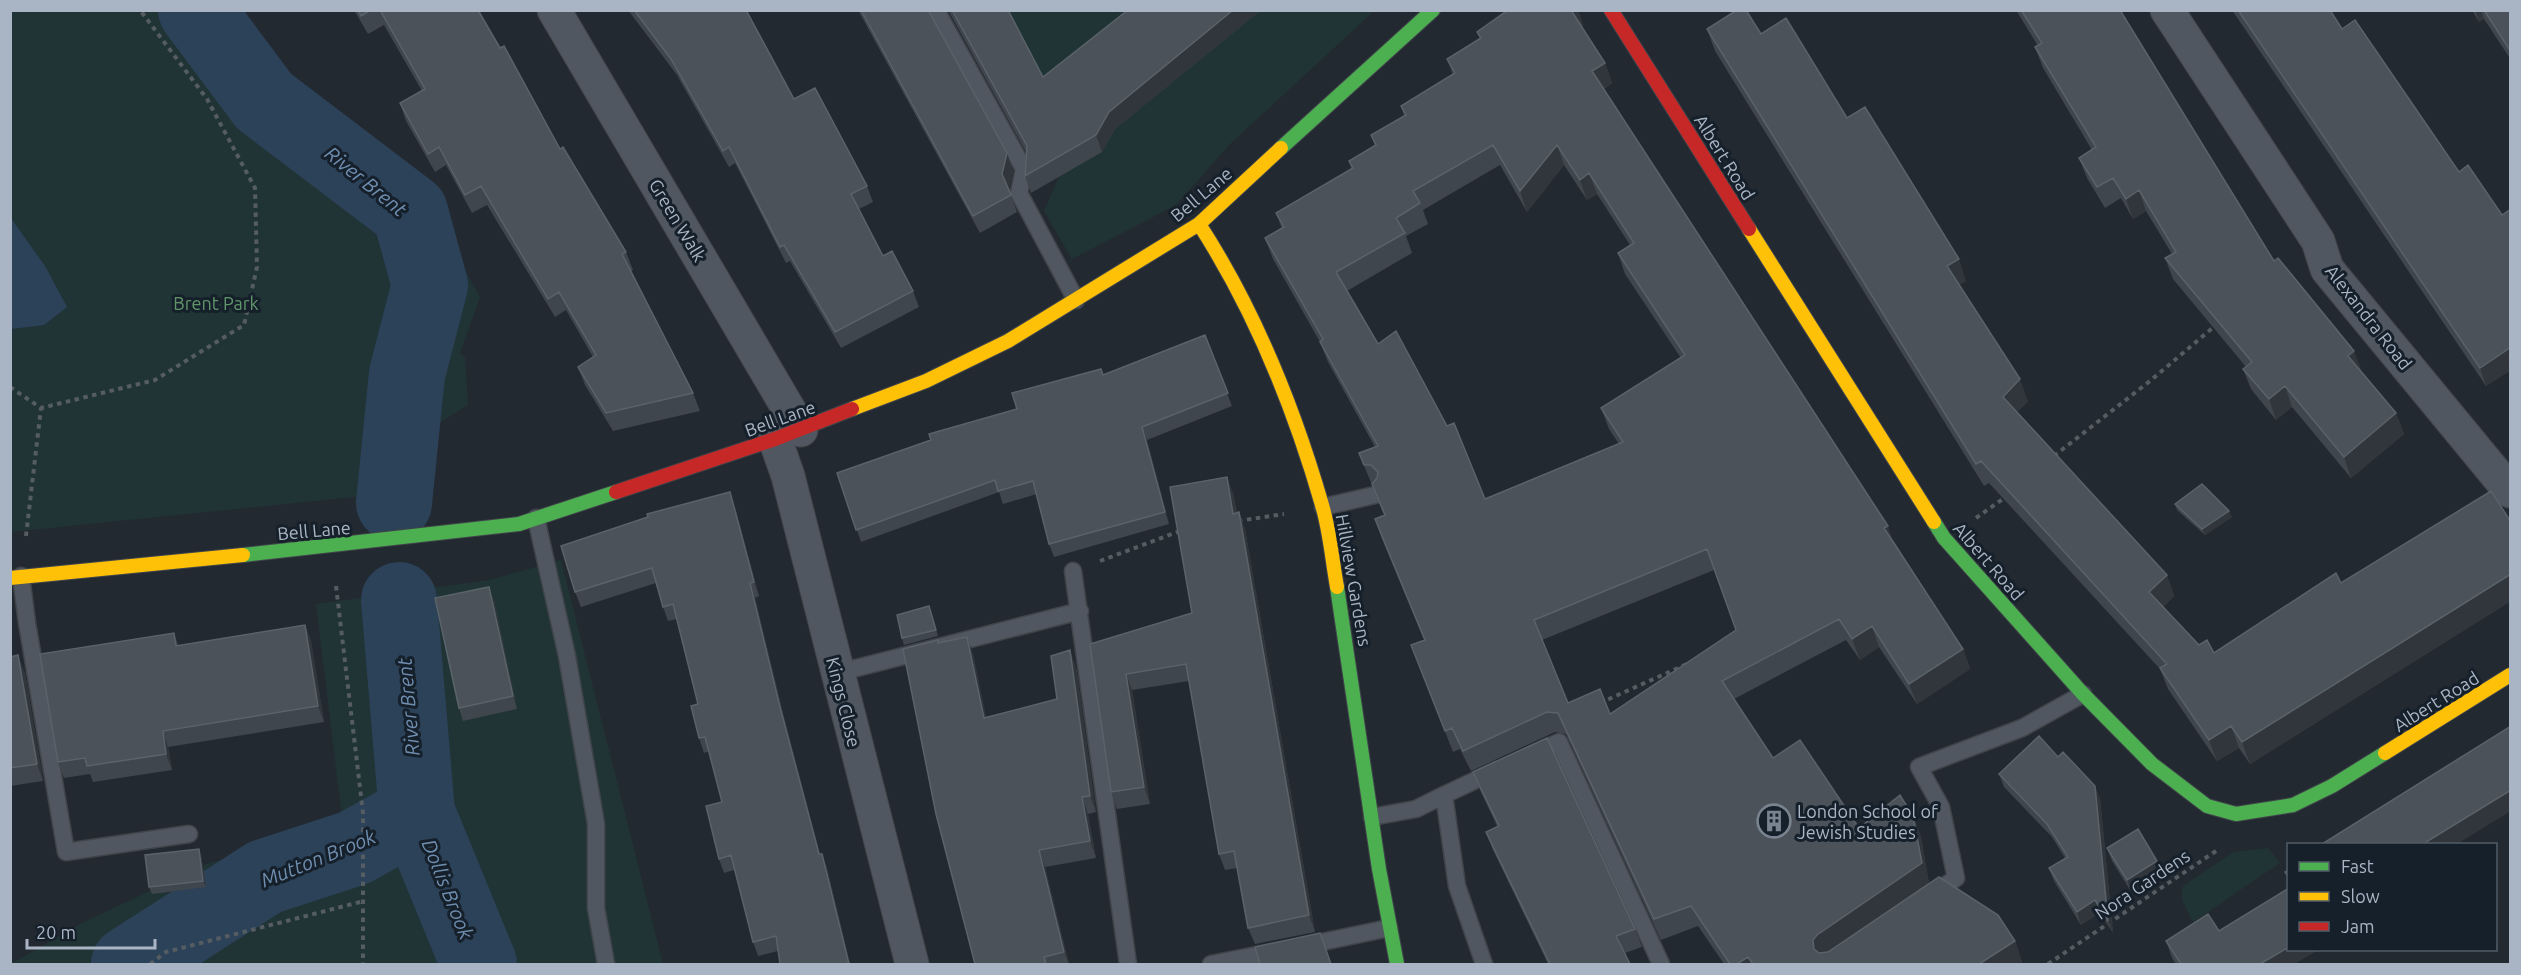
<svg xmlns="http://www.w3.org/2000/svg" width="2521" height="975" font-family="Ubuntu,sans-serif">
  <rect width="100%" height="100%" fill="#232930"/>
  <!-- green -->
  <path fill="#203436" d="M11 11H225L264 81 431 209 480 297 460 353 465 357 468 405 426 431 432 489 11 532Z
    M967 11H1374L1230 144 1176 205 1072 259 1044 211 1059 177Z
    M561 560 663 964H11L82 923 209 863 344 834 316 604 489 580Z
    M2268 848 2280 863 2193 922 2182 900V887L2233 852Z"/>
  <!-- water -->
  <path fill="#2c4259" d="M10 217 45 266 67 307 44 325 11 329Z"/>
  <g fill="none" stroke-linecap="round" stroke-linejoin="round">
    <!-- river -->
    <path stroke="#2c4259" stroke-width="76" d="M196 10 264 101 410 212 430 285 407 374 394 503
      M399 600 417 813 479 964
      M129 964 265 877 354 848 417 813"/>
    <defs>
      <path id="lane" d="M936 10 1024 169 1019 193 1076 300
        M1323 507 1375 495
        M536 518 567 656 596 824V908L606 964
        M1073 571 1128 964
        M21 576 27 623 66 852 189 834
        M837 673 1080 611
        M1531 755 1559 742 1661 964
        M1444 795 1497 770
        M1372 817 1416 809 1444 795 1457 886 1484 964
        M1932 895 1956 878 1941 807 1919 767 2022 728 2083 694
        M1303 946 1389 928
        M1211 964 1278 951"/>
      <path id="street" d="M554 10 801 430
        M2167 10 2318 241 2327 269 2510 491
        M775 439 788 476 912 964"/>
      <path id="fast" d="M1281 148 1433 10
        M1934 522 1944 538 2083 694 2152 764 2207 806 2236 814 2293 805 2332 786 2385 753
        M243 555 519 524 616 492
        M1337 587 1379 869 1397 964"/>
      <path id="slow" d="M1199 224C1254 309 1294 408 1322 505 1330 531 1332 560 1337 587
        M1749 229 1934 522
        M852 409 926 381 1008 341 1199 224 1281 148
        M10 578 243 555
        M2385 753 2510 675"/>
      <path id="jam" d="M1611 10 1749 229
        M616 492 775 439 852 409"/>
    </defs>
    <!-- lane casing -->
    <use href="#lane" stroke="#40454b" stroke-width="19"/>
    <!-- street casing -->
    <use href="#street" stroke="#40454b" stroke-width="35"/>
    <!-- fast casing -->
    <use href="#fast" stroke="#40454b" stroke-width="16"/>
    <!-- slow casing -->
    <use href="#slow" stroke="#40454b" stroke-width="16"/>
    <!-- jam casing -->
    <use href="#jam" stroke="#40454b" stroke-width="16"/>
    <!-- path -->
    <path stroke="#555c62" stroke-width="4" stroke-dasharray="4.5 4.5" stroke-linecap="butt" d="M10 387 41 408 155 380 244 325 257 267 255 188 207 99 140 10
      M2054 456 2150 381 2216 325
      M1976 518 2007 496
      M1238 521 1284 514
      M26 536 41 408
      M1100 561 1180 531
      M336 586 363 813V964
      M1600 703 1687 664
      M150 964 166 952 364 901
      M2048 964 2219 849"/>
    <!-- lane -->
    <use href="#lane" stroke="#515760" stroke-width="16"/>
    <!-- street -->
    <use href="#street" stroke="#515760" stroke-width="33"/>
    <!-- fast -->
    <use href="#fast" stroke="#4caf50" stroke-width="14"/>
    <!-- slow -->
    <use href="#slow" stroke="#ffc107" stroke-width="14"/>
    <!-- jam -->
    <use href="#jam" stroke="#c62828" stroke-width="14"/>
  </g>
  <!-- wall -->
  <path fill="#40464d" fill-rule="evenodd" d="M354 10H478L560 149 626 252 633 270 631 271 693 393 700 411 613 431 585 385 578 367 593 357 566 310 555 317 487 205 472 213 446 165 435 172 406 121 400 103 422 91 384 25 368 34Z
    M628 10H746L794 99 867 186 873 202 859 209 883 256 913 291 919 307 841 348 790 261 786 263 735 163 729 167 677 75Z
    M858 10H928L1007 153 1013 171 1009 190 1017 212 980 233Z
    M948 10H1008L1043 77 1128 10H1261L1115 129 1102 152 1031 193 1025 176 1026 152Z
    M1508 10H1578L1583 26 1582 27 1605 63 1612 83 1604 89 1963 649 1970 669 1917 704 1879 647 1860 660 1846 640 1734 699 1773 758 1859 828 1913 816 1921 837 1929 884 2015 941 2022 962 2018 964H1724L1698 926 1661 940 1566 734 1555 732 1471 771 1460 749 1453 752 1411 645 1424 640 1382 539 1375 519 1384 515 1359 453 1375 447 1328 362 1320 342 1273 259 1265 238 1282 229 1276 213 1351 169 1349 161 1375 146 1371 135 1404 116 1401 106 1453 75 1447 59 1480 39 1477 32ZM1500 165 1527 212 1564 165 1587 200 1597 194 1630 245 1618 253 1625 274 1681 358 1601 408 1609 429 1619 444 1485 499 1378 344 1347 291 1412 253 1406 236 1428 224 1423 210ZM1714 570 1736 630 1610 714 1568 703 1542 640Z
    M2016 10H2120L2274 261 2362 372 2396 413 2404 434 2351 478 2292 407 2276 420 2251 389 2243 369 2246 367 2173 279 2165 258 2172 254 2146 211 2133 219 2121 198 2105 208 2087 178 2079 158 2092 150 2043 68 2035 47 2038 46Z
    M2232 10H2330L2342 29 2459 172 2502 215 2511 209V370L2486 386Z
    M2472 10H2511V60L2484 19 2479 22Z
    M1707 29 1761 34 1847 118 1966 281 1959 285 2028 401 2017 412 2167 575 2174 596 2163 607 2199 645 2214 653 2341 583 2511 522V601L2250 764 2239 748 2217 761 2168 689 2160 669 1989 483 1984 486 1715 51Z
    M1205 335 1232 406 1147 440 1169 524 1054 557 1049 544 1037 494 1003 504 999 492 861 542 837 473 1017 409 1101 369 1103 375Z
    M1233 493 1237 513 1239 512 1245 529 1315 932 1255 944 1248 928 1237 868 1225 870 1219 854 1189 681 1132 690 1150 804 1117 809 1111 792 1090 644 1192 613Z
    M2175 504 2232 517 2205 535 2177 510Z
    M735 507 759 596 755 598 785 721 820 854 827 868 850 964H780L778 951 758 956 753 942 734 870 724 873 719 859 722 802 709 751 704 753 699 738 698 704 677 619 668 621 663 607 656 583 581 607 575 592Z
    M494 600 517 709 463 721 459 708Z
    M931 612 938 636 904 645 902 638Z
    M305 625 311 641 324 722 168 747 172 770 93 782 90 774 64 778 58 762 174 633 178 645Z
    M939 643 973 654 986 718 1057 699 1076 667 1096 812 1088 814 1096 858 1045 867 1069 964H975Z
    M10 655 25 673 43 781 10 786Z
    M2058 757 2100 798 2113 933 2100 913 2081 925 2054 881 2049 868 2065 858 2052 837 2004 787 1999 774Z
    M1473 772 1635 929 1642 947 1625 953 1630 964H1548L1493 850 1486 832 1497 826 1480 790Z
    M2107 848 2162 874 2132 893 2112 861Z
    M199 849 201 855 206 887 152 894 149 887Z
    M2219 931 2318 950 2294 964H2176L2172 958 2166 941Z"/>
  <!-- shaded-wall -->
  <path fill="#30363c" d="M1233 10H1261L1115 129 1102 152 1096 135 1109 112Z
    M1570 10H1578L1583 26 1577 30Z
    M2475 10H2481L2484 19 2479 22Z
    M1605 63 1612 83 1599 92 1592 71Z
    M1557 145 1564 165 1527 212 1520 191Z
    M1007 153 1013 171 1009 192 1002 174Z
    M1589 173 1597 194 1587 200 1580 180Z
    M2139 190 2146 211 2133 219 2126 199Z
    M1959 259 1966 281 1955 287 1947 266Z
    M2511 347V370L2486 386 2480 368Z
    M2354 351 2362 371 2348 356Z
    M2020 379 2028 401 2011 418 2003 397Z
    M2285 386 2292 407 2276 420 2269 399Z
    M2396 413 2404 434 2351 478 2344 457Z
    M1142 427 1147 440 1169 524 1165 512Z
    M1227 477 1233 493 1239 530 1233 514Z
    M730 492 735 507 759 596 754 582Z
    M2229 511 2232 517 2205 535 2202 529Z
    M1239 512 1245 529 1315 932 1309 915Z
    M1888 526 1895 546 1884 528Z
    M2511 574V601L2250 764 2242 742Z
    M2167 575 2174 596 2157 613 2149 592Z
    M750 583 755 598 785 721 824 869 819 854 780 707Z
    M489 587 494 600 517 709 513 696Z
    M305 625 311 641 324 722 318 706Z
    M1872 626 1879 647 1860 660 1852 639Z
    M967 637 973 654 990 735 984 718Z
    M1963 649 1970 669 1917 704 1909 684Z
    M1070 650 1076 667 1096 812 1090 796Z
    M18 655 25 673 43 781 37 764Z
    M1126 674 1132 690 1150 804 1144 787Z
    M2231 726 2239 748 2217 761 2209 740Z
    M163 731 168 747 172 770 166 754Z
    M2095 786 2100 798 2113 933 2108 921Z
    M2511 790V811L2457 844H2423Z
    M1082 797 1088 814 1096 858 1090 841Z
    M1913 816 1921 837 1929 884 1820 960 1814 949 1813 940Z
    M199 849 201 855 206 887 203 881Z
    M1039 850 1045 867 1069 964 1064 952Z
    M822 854 827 868 850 964H849Z
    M2157 861 2162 874 2132 893 2127 880Z
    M2095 900 2100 913 2081 925 2077 912Z
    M2015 941 2022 962 2018 964H1979Z
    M2289 947V950H2318L2294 964H2260Z
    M1748 957 1751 964H1737Z"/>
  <!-- building -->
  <path fill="#4b525a" stroke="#5a626a" stroke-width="1.5" fill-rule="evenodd" d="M358 10H371L361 16Z
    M380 10H478L500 48 504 46 560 149 563 147 626 252 622 254 693 393 606 413 578 367 596 355 559 292 548 299 481 186 465 195 439 147 428 154 400 103 425 89Z
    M634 10H746L794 99 815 88 867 186 851 194 883 256 892 251 913 291 835 332 784 245 780 247 729 147 723 151 671 59Z
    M861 10H928L1007 153 1002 174 1011 195 973 216Z
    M952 10H1008L1043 77 1128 10H1233L1109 112 1096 135 1025 176 1027 146Z
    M1508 10H1571L1605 63 1592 71 1888 526 1884 528 1963 649 1909 684 1872 626 1852 639 1839 619 1722 681 1773 758 1800 740 1859 828 1900 795 1913 816 1922 863 1817 935 1813 940 1814 949 1819 953 1828 952 1939 877 1998 915 2015 941 1979 964H1988H1753L1748 957 1737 964H1730L1691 906 1654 919 1558 713 1547 712 1463 751 1452 728 1445 731 1411 645 1425 640 1375 519 1385 515 1372 484 1377 478 1378 472 1371 465H1364L1359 453 1378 446 1320 342 1323 339 1265 238 1284 227 1276 213 1353 168 1349 161 1376 145 1371 135 1406 115 1401 106 1455 73 1447 59 1481 38 1477 32ZM1493 145 1520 191 1557 145 1580 180 1589 173 1634 243 1618 253 1685 355 1601 408 1623 442 1485 499 1454 423 1447 426 1396 331 1378 344 1336 272 1405 233 1396 218 1420 203 1413 191ZM1707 549 1736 630 1610 714 1600 689 1568 703 1534 620Z
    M1737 10H1746L1761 34 1786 18 1847 118 1865 107 1959 259 1947 266 2020 379 2003 397 2167 575 2149 592 2199 645 2207 640 2214 653 2336 573 2341 583 2491 491 2511 522V574L2242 742 2231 726 2209 740 2160 668 2167 664 1981 461 1976 464 1707 29Z
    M2021 10H2120L2274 261 2278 258 2354 351 2348 356 2396 413 2344 457 2285 386 2269 399 2243 369 2252 362 2165 258 2176 252 2139 190 2126 199 2113 178 2097 187 2079 158 2096 147 2035 47 2042 43Z
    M2238 10H2330L2342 29 2355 20 2459 172 2468 165 2502 215 2511 209V347L2480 368Z
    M2484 10H2511V52Z
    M1205 335 1228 393 1142 427 1165 512 1049 544 1033 481 998 491 995 480 856 530 837 473 931 440 929 434 1017 409 1012 393 1101 369 1103 375Z
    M1227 477 1233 514 1239 512 1309 915 1248 928 1234 851 1219 854 1186 664 1126 674 1144 787 1111 792 1090 644 1192 613 1170 487Z
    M2202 484 2229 511 2202 529 2175 504Z
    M730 492 754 582 750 583 780 707 819 854H822L849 964H780L776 936 753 942 731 855 719 859 706 806 722 802 705 737 699 738 691 706 698 704 673 604 663 607 652 568 575 592 561 546 648 517 647 514Z
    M489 587 513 696 459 708 435 598Z
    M929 606 936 630 902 638 897 615Z
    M305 625 318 706 163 731 166 754 87 766 85 758 58 762 40 654 174 633 176 646Z
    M967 637 984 718 1057 699 1051 656 1070 650 1090 796 1082 797 1090 841 1039 850 1064 952 1044 957 1046 964H975L936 814 903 649 938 640V643Z
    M18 655 37 764 10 768V657Z
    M2511 726V790L2423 844H2322Z
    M2039 736 2058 757 2063 752 2095 786 2108 921 2095 900 2077 912 2049 868 2068 857 2047 824 1999 774Z
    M1547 738 1635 929 1616 936 1630 964H1550L1486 832 1499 826 1473 772Z
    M2138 829 2157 861 2127 880 2107 848Z
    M199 849 203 881 149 887 145 855Z
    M2289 870V878L2285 872Z
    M2289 888V947L2260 964H2181L2166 941 2208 914 2219 931Z
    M1320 933 1331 964H1260L1255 947Z"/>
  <!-- icons -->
  <defs>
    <symbol id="building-ring" viewBox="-11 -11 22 22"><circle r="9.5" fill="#16202b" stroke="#7a8490" stroke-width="1.5"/><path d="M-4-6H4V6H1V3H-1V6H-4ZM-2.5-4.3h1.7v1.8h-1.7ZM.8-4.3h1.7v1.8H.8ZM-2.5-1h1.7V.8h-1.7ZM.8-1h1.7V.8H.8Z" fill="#7a8490"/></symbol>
  </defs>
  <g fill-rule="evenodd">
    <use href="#building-ring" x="1755" y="802" width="38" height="38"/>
  </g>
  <g text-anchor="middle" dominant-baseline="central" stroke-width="6" stroke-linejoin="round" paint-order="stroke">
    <!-- street labels -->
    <g font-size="18" fill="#a9b5c4" stroke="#16202b">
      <text transform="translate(1725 157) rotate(58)">Albert Road</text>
      <text transform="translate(1201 194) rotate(-40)">Bell Lane</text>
      <text transform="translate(678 220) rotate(59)">Green Walk</text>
      <text transform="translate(2369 317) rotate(52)">Alexandra Road</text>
      <text transform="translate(780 418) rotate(-20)">Bell Lane</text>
      <text transform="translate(314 530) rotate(-5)">Bell Lane</text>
      <text transform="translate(1989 561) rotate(49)">Albert Road</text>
      <text transform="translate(1354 580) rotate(80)">Hillview Gardens</text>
      <text transform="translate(2436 701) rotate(-32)">Albert Road</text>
      <text transform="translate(844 702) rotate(76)">Kings Close</text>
      <text transform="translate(2142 884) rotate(-34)">Nora Gardens</text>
    </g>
    <!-- park labels -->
    <g font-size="18" fill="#60966a" stroke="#16202b">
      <text x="216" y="303">Brent Park</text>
    </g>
    <!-- poi labels -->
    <g font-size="18" fill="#a9b5c4" stroke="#16202b" text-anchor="start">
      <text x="1797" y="811">London School of<tspan x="1797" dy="21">Jewish Studies</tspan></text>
    </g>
    <!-- water labels -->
    <g font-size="20" font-style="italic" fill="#6f8eb0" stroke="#16202b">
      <text transform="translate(366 181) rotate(39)">River Brent</text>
      <text transform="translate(408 707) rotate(-95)">River Brent</text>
      <text transform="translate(318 858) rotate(-22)">Mutton Brook</text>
      <text transform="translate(448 889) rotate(68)">Dollis Brook</text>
    </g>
  </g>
  <!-- border -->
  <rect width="2521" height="975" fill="none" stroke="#a9b5c4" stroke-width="24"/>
  <!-- legend -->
  <rect x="2287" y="843" width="210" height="108" fill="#16202b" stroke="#515c68" stroke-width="1.5"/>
  <rect x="2299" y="862" width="30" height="9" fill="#4caf50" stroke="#515c68" stroke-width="1.5"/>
  <text x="2341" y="873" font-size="18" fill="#a9b5c4">Fast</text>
  <rect x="2299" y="892" width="30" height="9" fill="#ffc107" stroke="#515c68" stroke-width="1.5"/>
  <text x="2341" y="903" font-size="18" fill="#a9b5c4">Slow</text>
  <rect x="2299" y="922" width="30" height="9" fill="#c62828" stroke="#515c68" stroke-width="1.5"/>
  <text x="2341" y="933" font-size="18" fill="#a9b5c4">Jam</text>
  <!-- scale -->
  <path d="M27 939v9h128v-9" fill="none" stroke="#a9b5c4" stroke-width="3"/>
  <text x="36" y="939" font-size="18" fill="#a9b5c4" stroke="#16202b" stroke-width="4.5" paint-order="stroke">20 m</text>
</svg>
